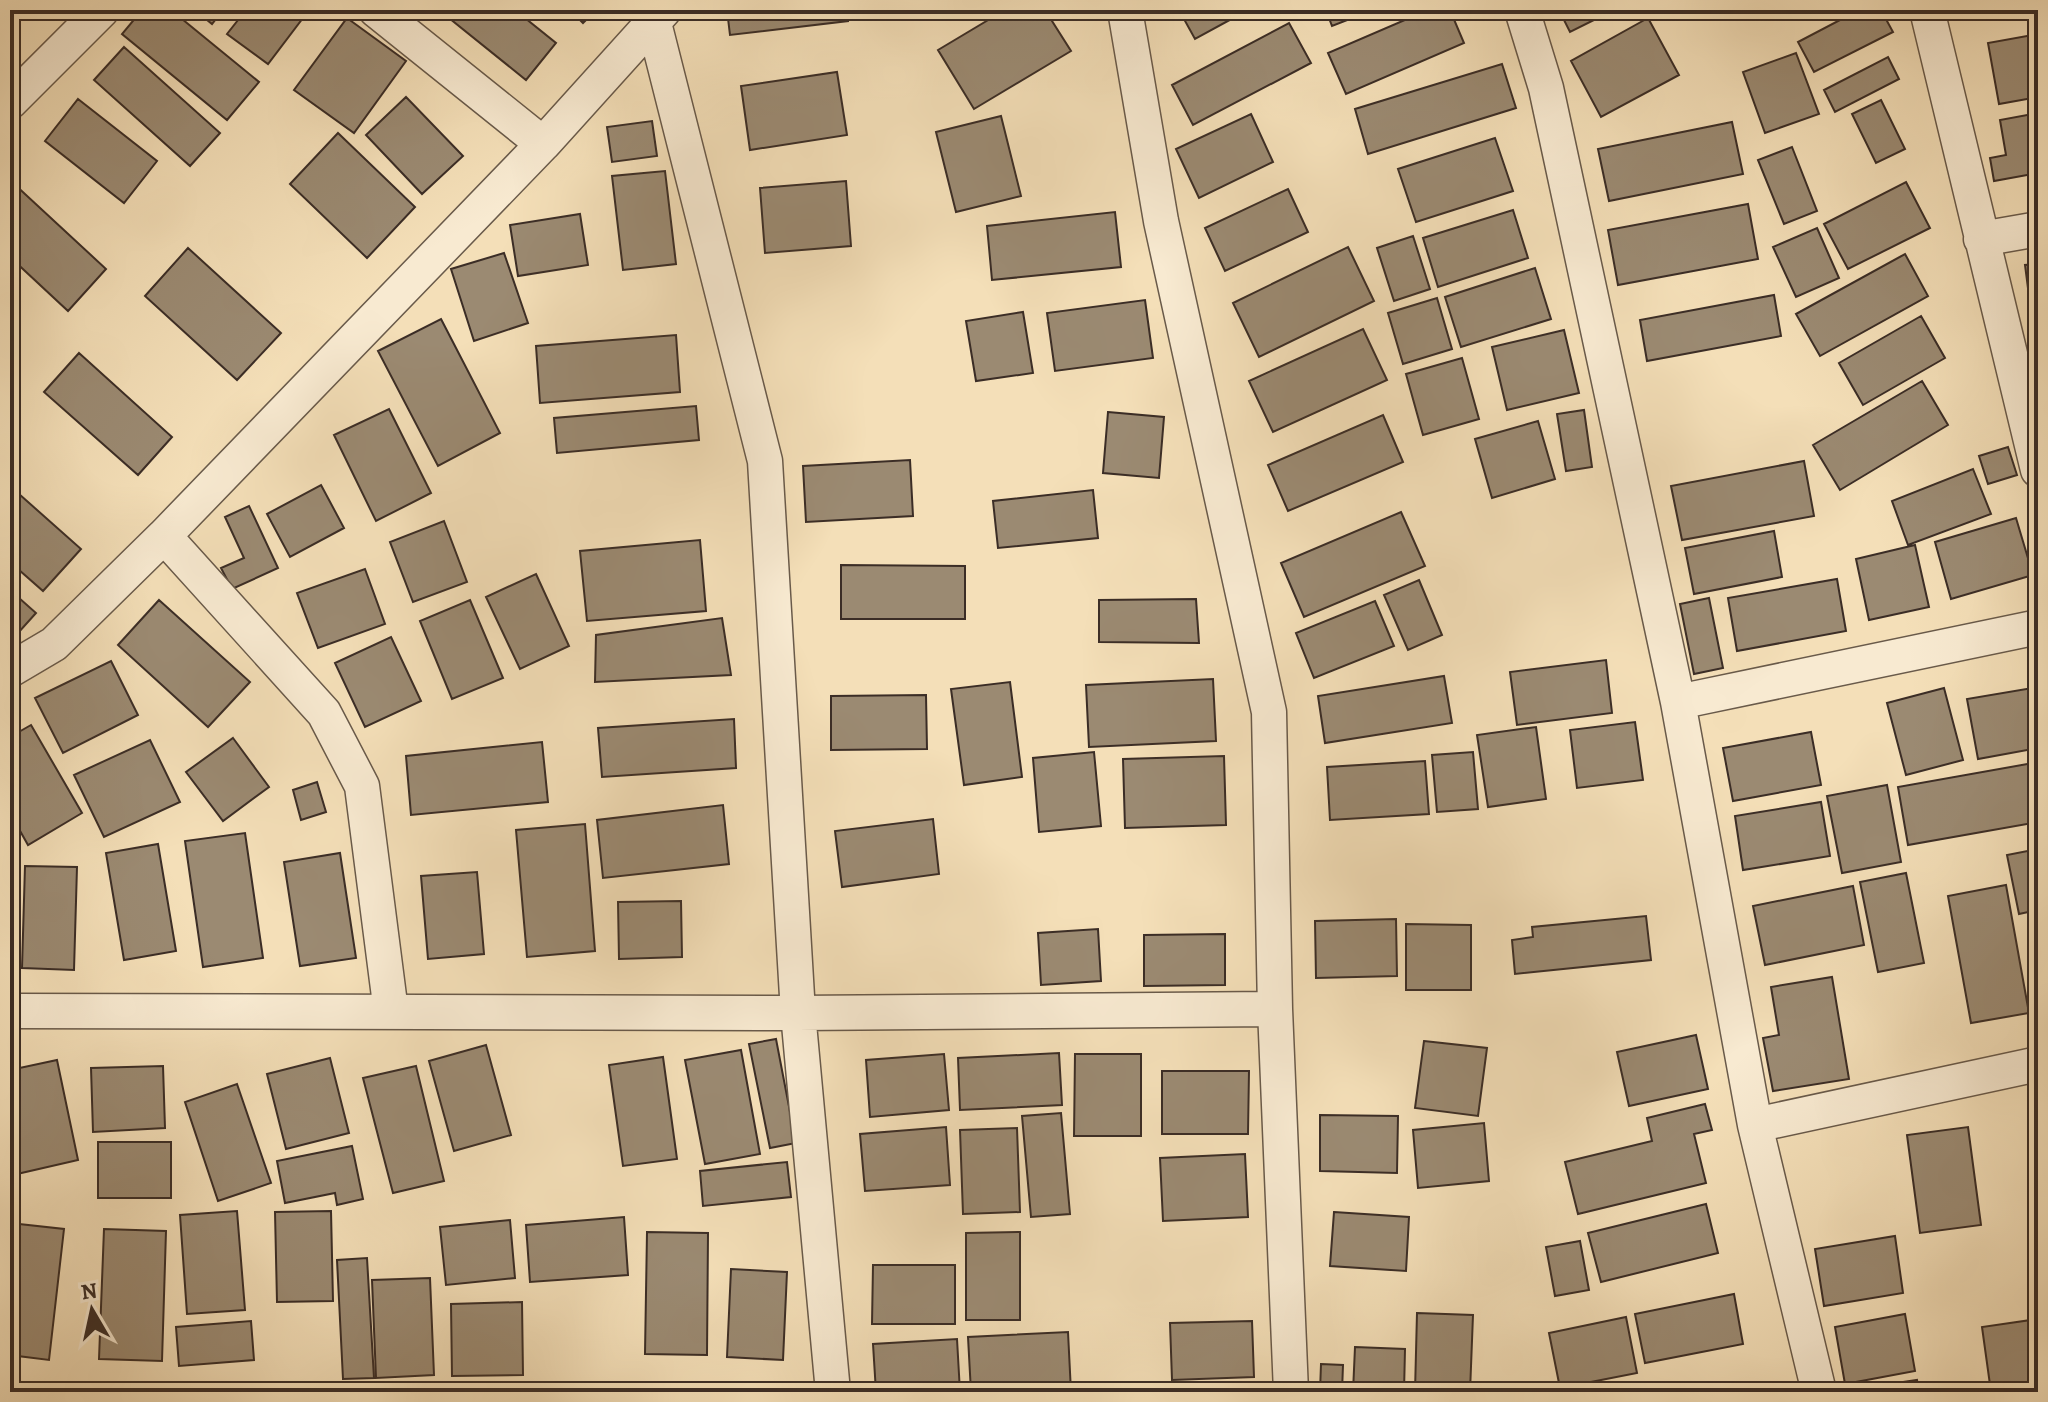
<svg xmlns="http://www.w3.org/2000/svg" width="2048" height="1402" font-family="Alegreya,serif">
  <rect width="100%" height="100%" fill="#f4dfb8"/>
  <filter id="stains"><feTurbulence type="fractalNoise" baseFrequency=".0025" numOctaves="4"/><feColorMatrix values="0 0 0 0 .2 0 0 0 0 .09 0 0 0 0 .02 0 0 0 .5 -.17"/></filter>
  <radialGradient id="worn" r=".72"><stop offset=".6" stop-color="#630" stop-opacity="0"/><stop offset="1" stop-color="#630" stop-opacity=".3"/></radialGradient>
  <!-- building -->
  <path fill="#9b8a72" stroke="#3b2d26" stroke-width="2" d="M142 10H171L259 82 227 120 122 34Z
    M195 10H223L212 24Z
    M246 10H309L268 64 227 34Z
    M439 10H515L556 43 526 80Z
    M570 10H596L583 23Z
    M727 10H847L848 21 730 35Z
    M1005 10H1045L1071 51 974 109 938 50Z
    M1179 10H1248L1195 39Z
    M1326 10H1373L1332 26Z
    M1428 10H1450L1464 43 1346 94 1328 53Z
    M1559 10H1614L1570 32Z
    M1859 10H1881L1893 32 1814 72 1798 42Z
    M347 18 406 61 354 133 294 90Z
    M1648 18 1679 75 1601 117 1571 61Z
    M1289 23 1311 63 1193 125 1172 85Z
    M2038 34V97L1999 104 1988 43Z
    M124 47 220 133 190 166 94 80Z
    M1796 53 1819 114 1765 133 1743 72Z
    M1888 57 1899 79 1835 112 1824 90Z
    M1502 64 1516 108 1368 154 1355 109Z
    M837 72 847 135 750 150 741 86Z
    M406 97 463 156 422 194 366 135Z
    M78 99 157 161 124 203 45 141Z
    M1881 100 1905 149 1876 163 1852 114Z
    M2038 113V173L1994 181 1990 158 2006 155 2000 120Z
    M1251 114 1273 162 1199 198 1176 149Z
    M1001 116 1021 196 956 212 936 132Z
    M652 121 657 156 612 162 607 127Z
    M1732 122 1743 174 1609 201 1598 149Z
    M338 133 415 207 367 258 290 184Z
    M1495 138 1513 191 1416 222 1398 169Z
    M1792 147 1817 211 1784 224 1758 160Z
    M665 171 676 264 623 270 612 176Z
    M846 181 851 246 765 253 760 188Z
    M12 182 106 269 68 311 10 257Z
    M1906 182 1930 228 1848 269 1824 224Z
    M1288 189 1308 232 1225 271 1205 228Z
    M1748 204 1758 259 1618 285 1608 230Z
    M1513 210 1528 258 1438 287 1423 238Z
    M1115 212 1121 267 992 280 987 226Z
    M580 214 588 265 518 276 510 225Z
    M1817 228 1839 278 1796 297 1773 247Z
    M1413 236 1430 289 1394 301 1377 248Z
    M1348 247 1374 301 1259 357 1233 303Z
    M188 248 281 333 237 380 145 296Z
    M504 253 528 323 474 341 451 269Z
    M1905 254 1928 296 1820 356 1796 314Z
    M2038 264V326L2033 327 2025 265Z
    M1535 268 1551 319 1461 347 1445 297Z
    M1774 295 1781 336 1647 361 1640 320Z
    M1437 298 1452 349 1403 364 1388 313Z
    M1145 300 1153 358 1055 371 1047 313Z
    M1023 312 1033 373 976 381 966 321Z
    M1921 316 1945 358 1863 405 1839 363Z
    M441 319 500 433 438 466 378 351Z
    M1363 329 1387 380 1273 432 1249 381Z
    M1564 330 1579 393 1507 410 1492 347Z
    M676 335 680 392 540 403 536 346Z
    M79 353 172 437 138 475 44 392Z
    M1462 358 1479 419 1423 435 1406 374Z
    M1922 381 1948 425 1840 490 1813 445Z
    M696 406 699 440 557 453 554 418Z
    M389 409 431 493 376 521 334 435Z
    M1584 410 1592 467 1566 471 1557 414Z
    M1108 412 1164 417 1159 478 1103 473Z
    M1383 415 1403 462 1288 511 1268 465Z
    M1538 421 1555 479 1492 498 1475 439Z
    M2008 447 2017 475 1988 484 1979 456Z
    M910 460 913 516 806 522 803 466Z
    M1804 461 1814 516 1682 540 1671 486Z
    M1973 469 1991 514 1908 545 1892 501Z
    M321 485 344 528 290 557 267 514Z
    M10 486 81 549 43 591 10 562Z
    M1093 490 1098 538 998 548 993 501Z
    M249 506 278 568 232 589 221 568 244 558 225 517Z
    M1401 512 1425 566 1304 617 1281 563Z
    M2016 518 2033 575 1951 599 1935 542Z
    M444 521 467 582 413 602 390 542Z
    M1774 531 1782 577 1694 594 1685 548Z
    M700 540 706 611 587 621 580 551Z
    M1915 545 1929 607 1869 620 1856 559Z
    M841 565 965 566V619H841Z
    M365 569 385 624 318 648 297 593Z
    M536 574 569 646 520 669 486 597Z
    M1837 579 1846 631 1737 651 1728 598Z
    M1419 580 1442 635 1408 650 1384 595Z
    M10 590 36 613 10 642Z
    M1709 598 1723 668 1694 674 1680 604Z
    M1196 599 1199 643 1099 642V600Z
    M159 600 250 682 208 727 118 645Z
    M470 600 503 678 452 699 420 621Z
    M1375 601 1394 646 1314 678 1296 633Z
    M722 618 731 675 595 682 596 635Z
    M391 637 421 701 365 727 335 663Z
    M1606 660 1612 713 1517 725 1510 672Z
    M111 661 138 715 63 753 35 698Z
    M1444 676 1452 723 1325 743 1318 696Z
    M1213 679 1216 741 1089 747 1086 685Z
    M1010 682 1022 777 964 785 951 689Z
    M2038 687V748L1978 759 1967 699Z
    M1944 688 1963 760 1906 775 1887 703Z
    M926 695 927 749 831 750V696Z
    M734 719 736 768 602 777 598 728Z
    M1635 722 1643 780 1577 788 1570 730Z
    M31 725 82 813 28 845 10 813V737Z
    M1536 727 1546 799 1488 807 1477 735Z
    M1811 732 1821 785 1733 801 1723 748Z
    M233 738 269 787 223 821 186 772Z
    M150 740 180 802 104 837 74 775Z
    M542 742 548 802 411 815 406 756Z
    M1094 752 1101 826 1039 832 1033 758Z
    M1473 752 1478 809 1437 812 1432 755Z
    M1224 756 1226 825 1125 828 1123 759Z
    M1425 761 1429 814 1330 820 1327 767Z
    M2033 763 2038 789V822L1908 845 1898 787Z
    M317 782 326 812 301 820 293 790Z
    M1887 785 1901 862 1842 873 1827 796Z
    M1821 802 1830 856 1743 870 1735 816Z
    M723 805 729 864 603 878 597 820Z
    M933 819 939 874 842 887 835 831Z
    M585 824 595 951 527 957 516 830Z
    M245 833 263 958 203 967 185 841Z
    M158 844 176 951 124 960 106 853Z
    M2038 849V910L2019 914 2007 855Z
    M340 853 356 958 300 966 284 862Z
    M25 866 77 867 74 970 22 968Z
    M477 872 484 954 428 959 421 876Z
    M1906 873 1924 963 1878 972 1860 882Z
    M2006 885 2029 1013 1971 1023 1948 896Z
    M1853 886 1864 945 1765 965 1753 906Z
    M681 901 682 957 619 959 618 902Z
    M1646 916 1651 960 1515 974 1512 940 1533 937 1532 927Z
    M1396 919 1397 976 1316 978 1315 921Z
    M1406 924 1471 925V990H1406Z
    M1098 929 1101 981 1041 985 1038 933Z
    M1225 934V985L1144 986V935Z
    M2038 947V990L2031 948Z
    M1832 977 1849 1079 1773 1091 1763 1038 1779 1035 1771 987Z
    M1696 1035 1708 1089 1629 1106 1617 1052Z
    M776 1039 796 1143 770 1148 749 1044Z
    M1424 1041 1487 1048 1478 1116 1415 1108Z
    M486 1045 511 1135 454 1151 429 1061Z
    M741 1050 760 1154 705 1164 685 1060Z
    M1059 1053 1062 1105 960 1110 958 1058Z
    M944 1054 949 1110 870 1117 866 1060Z
    M1075 1054H1141V1136H1074Z
    M663 1057 677 1159 623 1166 609 1065Z
    M330 1058 349 1133 286 1149 267 1074Z
    M57 1060 78 1160 17 1174 10 1143V1070Z
    M163 1066 165 1128 93 1132 91 1068Z
    M416 1066 444 1181 393 1193 363 1078Z
    M1162 1071H1249L1248 1134H1162Z
    M237 1084 271 1183 218 1201 185 1102Z
    M1705 1104 1712 1130 1694 1134 1706 1183 1578 1214 1565 1162 1652 1141 1647 1118Z
    M1061 1113 1070 1214 1031 1217 1022 1116Z
    M1320 1115 1398 1116 1397 1173 1320 1171Z
    M1484 1123 1489 1181 1418 1188 1413 1130Z
    M946 1127 950 1185 865 1191 860 1134Z
    M1968 1127 1981 1225 1920 1233 1907 1135Z
    M1017 1128 1020 1212 963 1214 960 1130Z
    M98 1142H171V1198H98Z
    M352 1146 363 1199 337 1205 335 1193 285 1203 277 1161Z
    M1245 1154 1248 1217 1163 1221 1160 1158Z
    M787 1162 791 1197 703 1206 700 1171Z
    M1706 1204 1718 1253 1601 1282 1588 1233Z
    M237 1211 245 1310 187 1314 180 1215Z
    M331 1211 333 1301 277 1302 275 1212Z
    M1334 1212 1409 1217 1406 1271 1330 1266Z
    M624 1217 628 1275 530 1282 526 1225Z
    M510 1220 515 1278 446 1285 440 1227Z
    M10 1223 64 1229 49 1360 10 1355Z
    M104 1229 166 1231 162 1361 99 1359Z
    M647 1232 708 1233 707 1355 645 1354Z
    M1020 1232V1320H966V1233Z
    M1895 1236 1903 1293 1824 1306 1815 1249Z
    M1580 1241 1589 1290 1555 1296 1546 1247Z
    M367 1258 374 1378 343 1379 337 1260Z
    M873 1265H955V1324H872Z
    M731 1269 787 1272 783 1360 727 1357Z
    M430 1278 434 1375 376 1378 372 1280Z
    M1734 1294 1743 1344 1645 1363 1635 1314Z
    M522 1302 523 1375 452 1376 451 1304Z
    M1417 1313 1473 1315 1470 1392H1415Z
    M1905 1314 1915 1371 1845 1384 1835 1327Z
    M1626 1317 1637 1373 1560 1388 1549 1333Z
    M2031 1320 2038 1392H1991L1982 1327Z
    M251 1321 254 1360 179 1366 176 1327Z
    M1252 1321 1254 1377 1172 1380 1170 1323Z
    M1068 1332 1071 1392H971L968 1337Z
    M957 1339 960 1392H876L873 1344Z
    M1355 1347 1405 1349 1404 1392H1353Z
    M1321 1364 1343 1365 1342 1392H1320Z
    M1917 1380 1919 1392H1856V1389Z
    M1763 1389V1392H1708V1390Z"/>
  <g fill="none" stroke-linecap="round" stroke-linejoin="round">
    <defs>
      <path id="minor" d="M376 10 543 144
        M1125 10 1161 221 1269 712 1275 1009 1291 1392
        M1522 10 1546 88 1678 702 1755 1125 1819 1392
        M1927 10 2038 470
        M654 23 765 461 798 1013 833 1392
        M10 102 102 10
        M1981 239 2038 229
        M164 536 324 713 362 786 391 1012
        M10 670 54 644 164 536 543 144 664 10
        M1678 702 2038 627
        M10 1011 798 1013 1275 1009
        M1755 1125 2038 1064"/>
    </defs>
    <!-- minor casing -->
    <use href="#minor" stroke="#695a4a" stroke-width="37"/>
    <!-- minor -->
    <use href="#minor" stroke="#f8ead1" stroke-width="34"/>
  </g>
  <!-- margin -->
  <rect width="2048" height="1402" fill="none" stroke="#f4dfb8" stroke-width="40"/>
  <rect x="12" y="12" width="2024" height="1378" fill="none" stroke="#3b2d26" stroke-width="4"/>
  <rect x="20" y="20" width="2008" height="1362" fill="none" stroke="#3b2d26" stroke-width="2"/>
  <!-- north arrow -->
  <g transform="translate(92 1310) rotate(351)" stroke="#f8ead1" stroke-width="6" paint-order="stroke">
  <path d="M0-6L14 30L0 20L-14 30Z" fill="#3b2d26"/>
  <text y="-12" font-size="22" font-weight="bold" text-anchor="middle" fill="#3b2d26">N</text>
  </g>
  <rect width="100%" height="100%" filter="url(#stains)"/>
  <rect width="100%" height="100%" fill="url(#worn)"/>
</svg>
